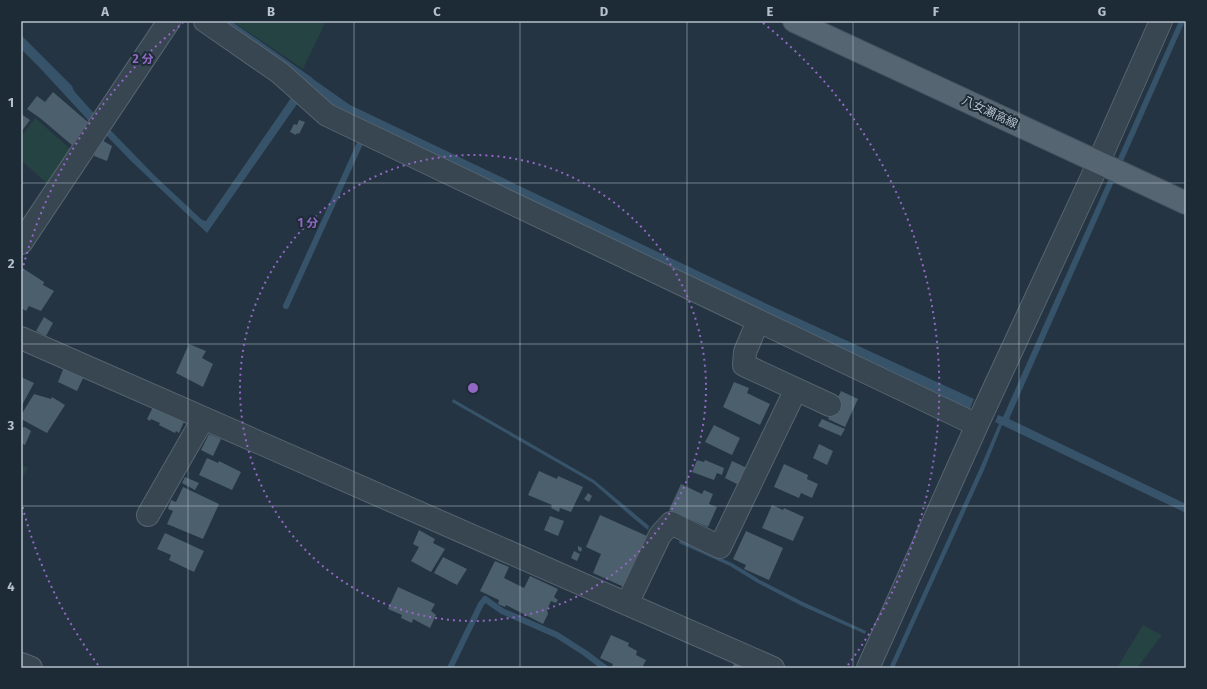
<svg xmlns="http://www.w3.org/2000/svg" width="1207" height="689" font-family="'Fira Sans','Noto Sans JP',sans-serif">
  <rect width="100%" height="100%" fill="#243442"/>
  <!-- green -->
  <path fill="#264343" d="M232 21H326L303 69Z
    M35 118 74 152 52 188 21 160V137Z
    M21 464 28 468 21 480Z
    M1143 625 1162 635 1137 668H1117Z"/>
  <!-- water -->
  <path fill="#37536a" d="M1179 21H1185L1009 419 1186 504V513L1002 425 984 470 894 668H889L980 468 999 424 995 422 998 415 1003 417Z
    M21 35 72 86 74 91 90 109 154 175 202 220 206 221 291 98 297 104 207 233 130 160 105 134 88 120 39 67 21 49Z
    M313 79 350 105 769 305 974 399 969 411 345 115 306 86 310 80Z
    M453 399 594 480 649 526 648 530 632 517 593 483 452 402Z
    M680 540 732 563 757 578 758 579 803 602 866 631 865 634 802 606 756 582 730 566 679 543Z"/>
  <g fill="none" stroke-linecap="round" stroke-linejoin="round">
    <!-- stream -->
    <path stroke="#37536a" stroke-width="6" d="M226 21 310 80
      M286 306 361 141
      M450 668 481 604 485 599 502 611 557 635 585 653 605 668"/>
  </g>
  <!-- building -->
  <path fill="#4c5f6d" d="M53 92 89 123 78 138 81 141 73 146 40 118 27 109 37 96 45 102Z
    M21 114 30 120 21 132Z
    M299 120 305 122 299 134 297 133 296 135 290 132 294 124 297 125Z
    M100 139 112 146 107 161 94 156Z
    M21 267 44 282 43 285 54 291 41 311 29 306 26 311 21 308Z
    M44 317 53 323 46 336 36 331Z
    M189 344 206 351 202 358 213 364 203 387 176 373Z
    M64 367 84 376 77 391 58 382Z
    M21 377 34 383 21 407Z
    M734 382 749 388 747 393 770 404 760 425 723 407Z
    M841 391 858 399 845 427 828 419Z
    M34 394 51 399 52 397 65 405 47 433 21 419V415Z
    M153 407 184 422 179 433 176 431 175 433 159 425 160 423 151 419 150 421 147 419Z
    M822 419 845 429 841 436 818 426Z
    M714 425 740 438 732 455 705 442Z
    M25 427 31 431 25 445 21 443V428Z
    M209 434 221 439 213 456 201 450Z
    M819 444 833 451 827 465 813 458Z
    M207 458 218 463 219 461 241 472 232 490 199 475Z
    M697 460 704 462 705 460 724 468 722 475 717 473 714 480 692 472Z
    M732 461 747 468 739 485 725 478Z
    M784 464 808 475 807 479 818 484 812 498 801 493 799 498 774 487Z
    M539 471 557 479 558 476 583 487 571 512 560 508 559 512 551 508 552 505 528 495Z
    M185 477 199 483 195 490 182 483Z
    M681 484 702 494 704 490 713 494 709 504 717 507 708 527 669 510Z
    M183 487 219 504 203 539 167 524 173 511 168 509 171 500 176 502Z
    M588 493 592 496 589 502 584 499Z
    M772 505 783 510 784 508 804 517 793 541 762 528Z
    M600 515 647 536 624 587 593 573 601 554 586 547Z
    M550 516 564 521 558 536 544 530Z
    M419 530 435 539 433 543 445 549 431 572 411 561 419 547 413 544Z
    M746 531 783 548 769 580 744 569 746 565 733 559Z
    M165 533 204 551 194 572 169 560 171 555 157 549Z
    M578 546 582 548 581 552 578 550Z
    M574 551 580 554 577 561 571 558Z
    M443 557 467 569 457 585 434 573Z
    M495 561 509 567 504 578 524 588 530 576 558 589 554 597 558 600 556 603 551 601 547 610 548 614 543 624 506 605 505 607 498 604 499 600 480 591Z
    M398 587 435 604 431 611 436 615 430 628 413 619 412 623 401 618 402 615 388 609Z
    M611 635 629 643 628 646 637 651 636 655 646 660 642 668H614L612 667 613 664 600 658Z
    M735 662 747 668H732Z"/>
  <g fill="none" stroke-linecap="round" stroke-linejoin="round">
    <defs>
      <path id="minor" d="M205 21 280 73 327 115 977 425
        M21 243 169 21
        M758 321 745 352 744 365 830 405
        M21 338 773 668
        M148 515 203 419
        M627 604 660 535 671 523 720 547 796 389
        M21 664 31 668
        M868 668 977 425 1092 177 1161 21"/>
      <path id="major" d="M794 21 1186 203"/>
    </defs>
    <!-- minor casing -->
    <use href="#minor" stroke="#56646f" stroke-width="24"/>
    <!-- major casing -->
    <use href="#major" stroke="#424f5b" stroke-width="24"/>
    <!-- minor -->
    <use href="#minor" stroke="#384652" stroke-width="22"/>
    <!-- major -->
    <use href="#major" stroke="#566572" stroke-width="22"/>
  </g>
  <!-- grid -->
  <path fill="none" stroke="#b5c1cc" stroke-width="1" stroke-opacity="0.55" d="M188 21V668M354 21V668M520 21V668M687 21V668M853 21V668M1019 21V668M21 183H1186M21 344H1186M21 506H1186"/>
  <!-- distance rings -->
  <g fill="none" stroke="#9268c4" stroke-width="2" stroke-dasharray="2 4">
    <circle cx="473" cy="388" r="233"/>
    <path d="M98 665A466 466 0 0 1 22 505M22 271A466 466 0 0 1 183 23M763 23A466 466 0 0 1 848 665"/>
  </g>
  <g text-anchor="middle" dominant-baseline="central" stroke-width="4" stroke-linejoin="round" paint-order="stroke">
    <!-- street labels -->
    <g font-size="12" fill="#b5c1cc" stroke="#1d2b37">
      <text transform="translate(990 112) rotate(25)">八女瀬高線</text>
    </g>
  </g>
  <circle cx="473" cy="388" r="6" fill="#9268c4" stroke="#1d2b37" stroke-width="2"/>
  <g font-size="12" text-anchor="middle" font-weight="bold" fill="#9268c4" stroke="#1d2b37" stroke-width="4" stroke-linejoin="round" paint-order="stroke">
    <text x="143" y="63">2 分</text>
    <text x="308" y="227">1 分</text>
  </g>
  <!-- border -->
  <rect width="1207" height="689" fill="none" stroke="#1d2b37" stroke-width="44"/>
  <rect x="22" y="22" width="1163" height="645" fill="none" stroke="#b5c1cc" stroke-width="1.5"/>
  <g font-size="13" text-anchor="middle" font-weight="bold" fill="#b5c1cc">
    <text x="105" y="16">A</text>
    <text x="271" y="16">B</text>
    <text x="437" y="16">C</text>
    <text x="604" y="16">D</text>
    <text x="770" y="16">E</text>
    <text x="936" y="16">F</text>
    <text x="1102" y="16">G</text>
    <text x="11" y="107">1</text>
    <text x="11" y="268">2</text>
    <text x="11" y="430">3</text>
    <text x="11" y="591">4</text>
  </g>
</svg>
